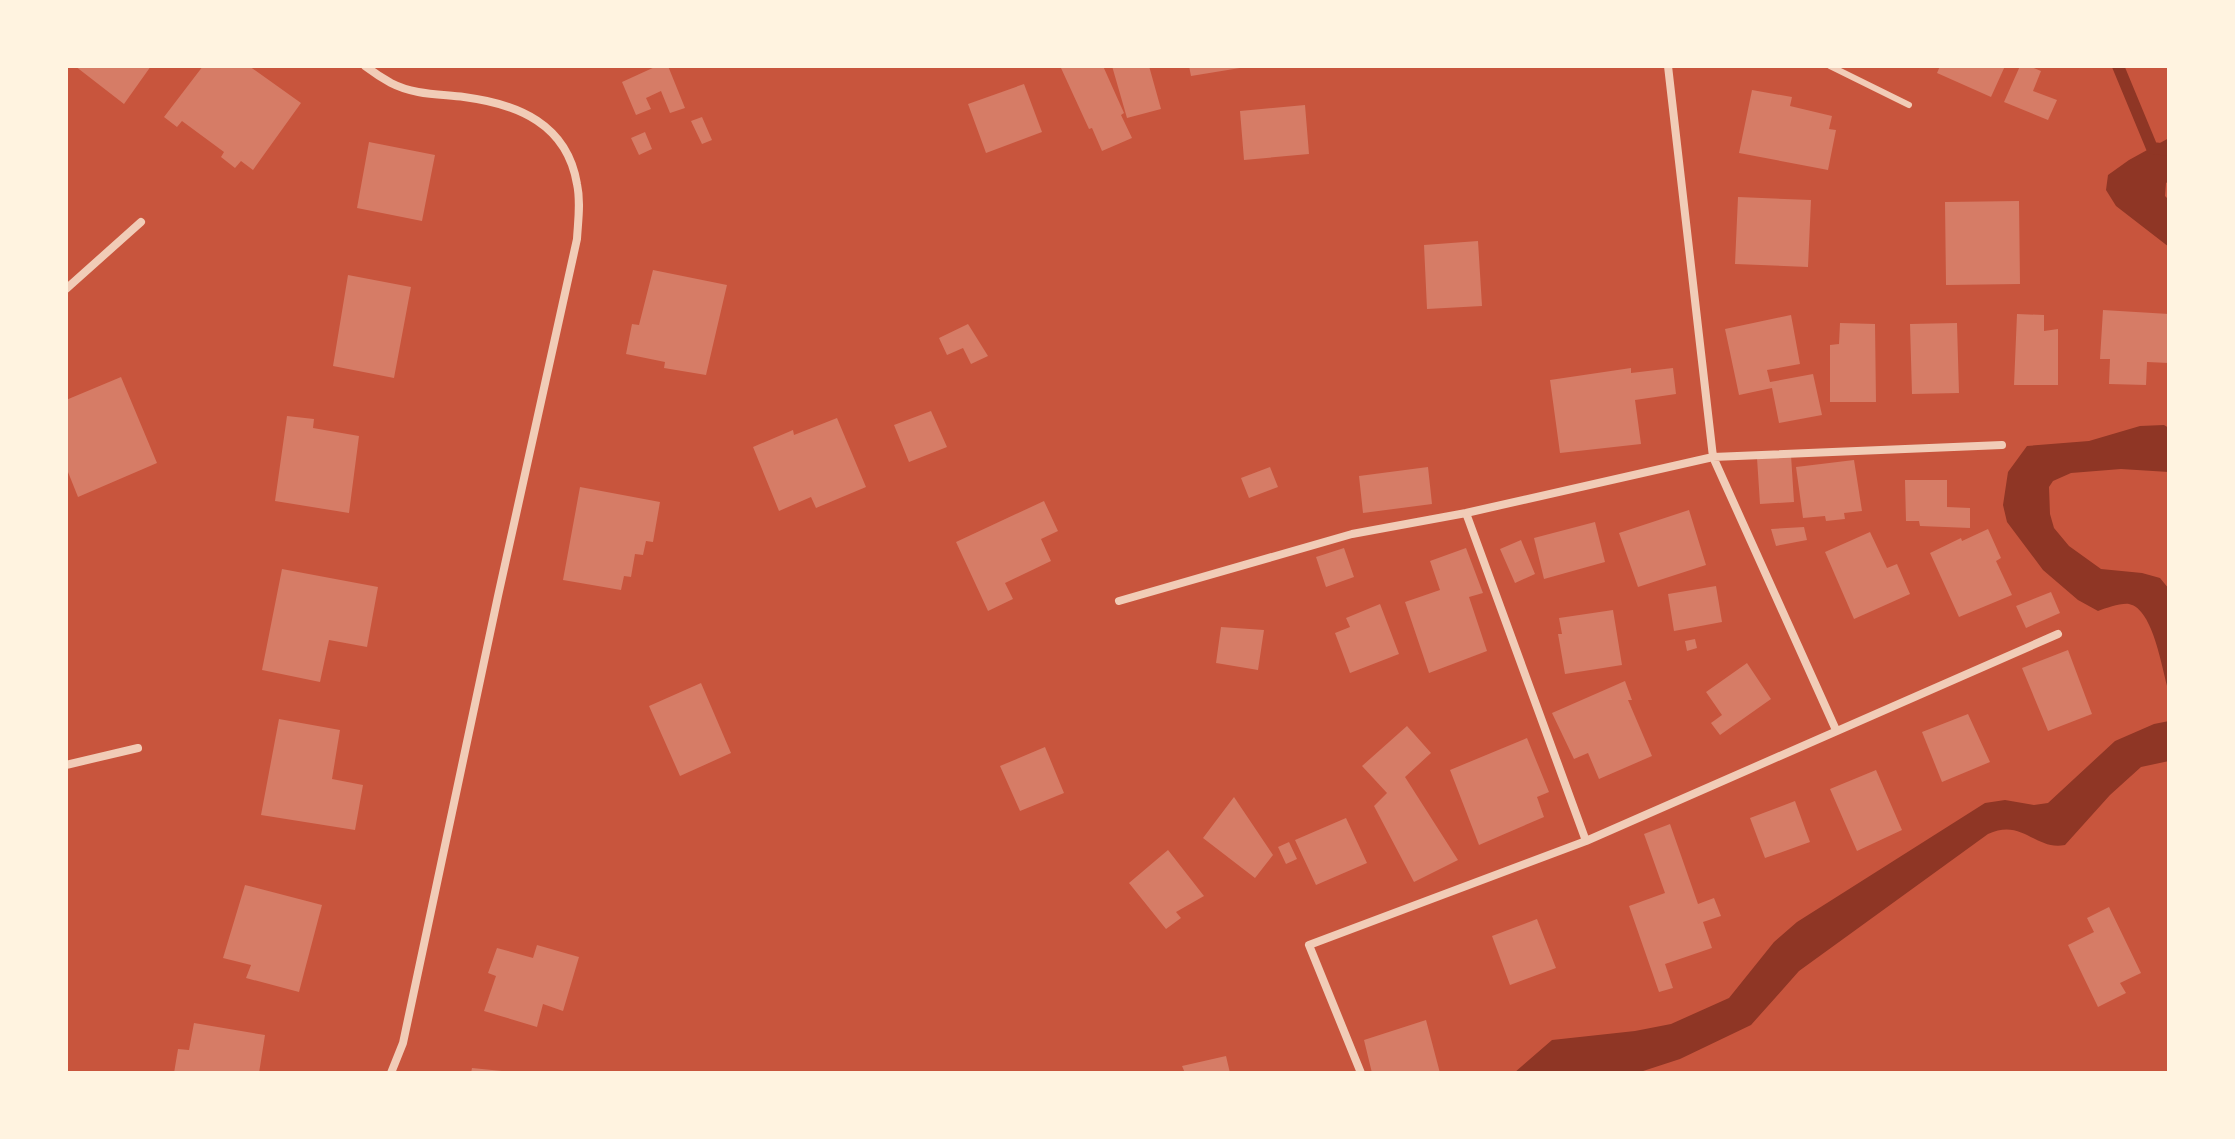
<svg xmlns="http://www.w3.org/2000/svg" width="2235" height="1139" font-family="Ubuntu,sans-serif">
  <rect width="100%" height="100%" fill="#c8553d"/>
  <!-- water -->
  <path fill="#8f3625" d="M2169 138V181L2166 183 2165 196 2169 200V247L2116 206 2106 190 2108 175 2129 160Z
    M2164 425 2169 428V472L2121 469 2071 473 2053 481 2049 487 2050 514 2054 528 2069 546 2101 569 2142 573 2160 578 2169 589V692C2162 671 2154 609 2129 604 2120 603 2107 608 2098 611L2078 600 2043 570 2007 522 2003 505 2008 472 2027 446 2089 441 2140 426Z
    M2169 721V761L2141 767 2110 795 2065 845C2035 851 2023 818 1988 834L1799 971 1751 1025 1680 1059 1637 1073H1514L1552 1040 1635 1031 1671 1024 1729 998 1774 942 1797 922 1985 803 2005 800 2034 805 2048 803 2115 741 2154 724Z"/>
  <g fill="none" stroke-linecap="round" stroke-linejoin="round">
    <!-- stream -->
    <path stroke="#8f3625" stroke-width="12" d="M2118 66 2152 148 2169 150"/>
  </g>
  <!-- building -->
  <path fill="#d67c66" d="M75 66H151L124 104Z
    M203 66H249L301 103 253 170 241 161 235 168 221 157 224 152 182 121 177 127 164 117Z
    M657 66H668L685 108 670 113 661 91 646 98 651 109 636 115 622 82Z
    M1066 66H1103L1124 113 1121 115 1132 138 1102 151 1092 128 1089 129 1061 68Z
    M1112 66H1149L1161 109 1127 118Z
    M1189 66H1240V68L1191 76Z
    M1940 66H2005L1991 97 1937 73Z
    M2020 66H2029L2041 71 2033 91 2057 100 2048 120 2004 102Z
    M1024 84 1042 132 986 153 968 104Z
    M1752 90 1792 97 1790 106 1832 116 1829 129 1836 130 1828 170 1739 153Z
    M1305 105 1309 154 1244 160 1240 111Z
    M702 117 712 140 702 144 691 121Z
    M645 132 652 149 639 155 631 138Z
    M369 142 435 155 422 221 357 208Z
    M1738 197 1811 200 1808 267 1735 264Z
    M2019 201 2020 284 1946 285 1945 202Z
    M1478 241 1482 306 1427 309 1424 245Z
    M653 270 727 285 706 375 664 368 665 362 626 354 632 324 639 325Z
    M348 275 411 287 394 378 333 366Z
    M2103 310 2169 314V363L2147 362 2146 385 2109 384 2110 359H2100Z
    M2017 314 2044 315V331L2058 329V385H2014Z
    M1791 315 1800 364 1767 370 1770 382 1813 374 1822 415 1779 423 1772 388 1739 395 1725 329Z
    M1840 323 1875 324 1876 402H1830V345L1839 344Z
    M1957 323 1959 393 1912 394 1910 324Z
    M968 324 988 356 971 364 963 348 947 355 939 338Z
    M1631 368V373L1673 368 1676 394 1635 400 1641 444 1560 453 1550 380Z
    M121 377 157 463 78 497 66 467V400Z
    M931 411 947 447 909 462 894 425Z
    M287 416 314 419 313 428 359 436 349 513 275 501Z
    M837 418 866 487 816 508 811 497 779 511 753 447 793 430 794 435Z
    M1791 455 1794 502 1760 504 1757 458Z
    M1854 460 1862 511 1844 513 1845 519 1826 521 1825 516 1803 518 1796 467Z
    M1270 467 1278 487 1249 498 1241 478Z
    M1428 467 1432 504 1363 513 1359 476Z
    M1905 480H1947V507L1970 508V528L1920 526 1919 521H1906Z
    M580 487 660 502 653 542 646 541 643 555 635 554 631 577 624 576 621 590 563 580Z
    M1044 501 1058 531 1041 539 1051 561 1005 583 1013 599 988 611 956 542Z
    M1689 510 1706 565 1638 587 1619 533Z
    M1595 522 1605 562 1544 579 1534 538Z
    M1804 527 1807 540 1776 546 1771 529Z
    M1988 529 2001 558 1996 561 2012 595 1959 617 1930 553 1961 538 1962 541Z
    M1870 532 1887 568 1897 564 1910 594 1854 619 1825 552Z
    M1521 540 1535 574 1515 583 1500 549Z
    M1344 548 1354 577 1326 587 1316 557Z
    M1466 548 1483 593 1469 597 1487 651 1429 673 1405 602 1440 590 1430 561Z
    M282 569 378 587 367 647 329 640 320 682 262 670Z
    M1716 586 1722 622 1674 631 1668 594Z
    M2051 592 2060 613 2026 628 2016 606Z
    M1380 604 1399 654 1350 673 1335 633 1350 627 1346 618Z
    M1613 610 1622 665 1565 674 1558 634H1562L1559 618Z
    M1221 627 1264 630 1258 670 1216 663Z
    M1695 639 1697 648 1687 651 1685 641Z
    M2068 650 2092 714 2048 731 2022 668Z
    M1747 663 1771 699 1720 735 1711 723 1722 715 1706 692Z
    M1625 681 1632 700H1628L1652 756 1599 779 1588 753 1574 759 1552 713Z
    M701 683 731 753 680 776 649 706Z
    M1968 714 1990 762 1942 782 1922 732Z
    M279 719 340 730 332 779 363 785 355 830 261 815Z
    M1407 726 1431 753 1405 777 1458 860 1414 882 1374 806 1387 793 1362 766Z
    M1527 738 1549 792 1537 797 1544 817 1479 845 1450 770Z
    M1045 747 1064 793 1020 811 1000 766Z
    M1876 770 1902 830 1857 851 1830 789Z
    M1234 797 1273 855 1255 878 1203 838Z
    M1795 801 1810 842 1765 858 1750 818Z
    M1346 818 1367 863 1316 885 1295 840Z
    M1670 824 1698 904 1714 898 1721 916 1703 922 1712 948 1665 964 1673 988 1659 992 1629 906 1665 893 1644 834Z
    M1289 842 1297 859 1286 864 1278 847Z
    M1168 850 1204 896 1176 912 1181 918 1166 929 1129 883Z
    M245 885 322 905 299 992 246 978 251 965 223 958Z
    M2109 907 2141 973 2120 983 2126 993 2098 1007 2068 945 2094 932 2087 918Z
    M1537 919 1556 968 1510 985 1492 936Z
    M537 945 579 957 563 1011 543 1004 537 1027 484 1011 496 976 488 973 497 948 533 958Z
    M1426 1020 1440 1073H1372L1364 1040Z
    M194 1023 265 1035 259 1073H174L178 1049 189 1050Z
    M1226 1056 1230 1073H1185L1182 1066Z
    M472 1068 502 1071V1073H471Z"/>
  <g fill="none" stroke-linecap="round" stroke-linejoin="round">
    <!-- service -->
    <path stroke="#f1ccb7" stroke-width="6" d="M1830 66 1909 105"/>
    <!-- minor -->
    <path stroke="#f1ccb7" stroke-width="8" d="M365 66C373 72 382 78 391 83 414 95 439 94 464 97 518 104 567 124 577 184 581 202 578 221 577 239L498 596 403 1043 391 1073
      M1668 66 1713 457 1836 730
      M66 289 141 222
      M1466 513 1586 841
      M1119 601 1352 534 1466 513 1713 457 2002 445
      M66 765 138 748
      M1361 1073 1309 945 1586 841 2058 634"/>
  </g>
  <!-- border -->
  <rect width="2235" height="1139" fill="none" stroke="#fff3e0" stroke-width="136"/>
</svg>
